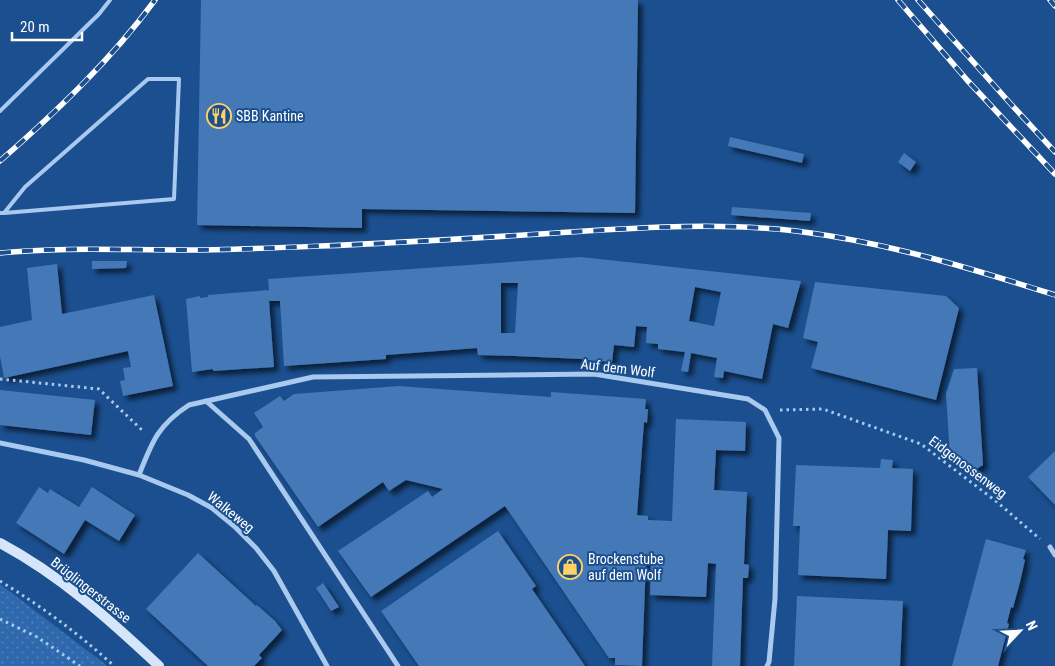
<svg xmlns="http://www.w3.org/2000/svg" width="1055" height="666" font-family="'Roboto Condensed',sans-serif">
  <defs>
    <pattern id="grass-dots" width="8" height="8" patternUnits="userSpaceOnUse" patternTransform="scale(1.25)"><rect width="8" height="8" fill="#2e69ad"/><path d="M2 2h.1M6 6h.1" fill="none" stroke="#4d80b9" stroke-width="1.8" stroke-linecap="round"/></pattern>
    <filter id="shadow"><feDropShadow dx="4.5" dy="4.5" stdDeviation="2.5" flood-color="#0009"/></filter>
  </defs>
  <rect width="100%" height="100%" fill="#1b4f8f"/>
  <!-- grass -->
  <path fill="url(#grass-dots)" d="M0 584 105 664 107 666H0Z"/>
  <!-- building -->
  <path fill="#4478b7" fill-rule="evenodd" filter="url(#shadow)" d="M201 0H638L635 213 362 209V228L197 225Z
    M730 137 804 154 802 163 728 146Z
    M904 153 916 162 910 171 898 162Z
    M732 207 811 213 810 221 731 215Z
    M581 257 801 281 788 328 773 324 762 379 724 371 723 378 714 377 717 358 691 353 688 372 681 371 685 352 658 349V344L646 343 647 327 636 326 634 347 614 345 612 362 586 360 584 362 582 359 515 356 478 355 477 348 386 355V359L284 366 280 301H269L274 367 213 371V369L192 372 186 299 200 296V298L208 297V295L269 290 268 279ZM501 283H518L515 333H501ZM695 287 721 292 714 326 689 321Z
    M92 261H127L126 268 92 269Z
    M57 264 62 314 154 295 173 386 123 396 120 381 125 380 123 368 131 367 128 351 4 378 0 356V327L32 320 27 268Z
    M815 282 946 296 959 308 936 400 811 368 818 342 803 338Z
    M977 368 983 465 975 470 950 457 946 394 954 369Z
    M399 386 551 397V392L646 399 645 409H648L647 423 644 422 637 515 648 516V520L672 521 676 419 746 422 745 451 716 450 714 490 747 492 744 564 749 565 748 578H743L740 666H712L716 564 708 563 706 597 650 595 651 561 646 560 642 666 615 665V658H609L505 506 371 597 338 551 428 491 432 497 443 489 406 480 389 491 383 482 318 527 255 436V433L263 427 254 413 280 396 284 401 294 394Z
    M0 390 95 400 91 435 0 425Z
    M1055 451V505L1028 477Z
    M881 459 893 460 892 468 913 469 911 531 888 530 886 579 798 575 800 526H793L796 465 880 468Z
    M39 487 48 493 50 489 79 507 92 487 135 515 119 541 85 520 64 554 16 523Z
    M498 531 536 586 532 589 585 666H419L381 611Z
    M986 539 1026 550 1023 559 1025 560 1020 582 1013 608 1011 607 1007 623 1009 624 998 666H952Z
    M198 553 256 606 257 605 275 621 282 630 259 655 262 658 254 666H208L146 609Z
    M323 583 339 607 331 611 316 588Z
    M797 596 903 601 900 666H794Z"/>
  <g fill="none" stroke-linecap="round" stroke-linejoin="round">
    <!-- path -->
    <path stroke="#a9c9ee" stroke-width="3" stroke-dasharray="2.5 4" stroke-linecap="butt" d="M0 379 99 389 144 432
      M780 410 823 409 921 444 997 502 1040 539
      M0 581C41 606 78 633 114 666
      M0 619 37 637 80 666"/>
    <!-- service -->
    <path stroke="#a9c9ee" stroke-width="4" d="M0 111 99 14 110 0
      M0 213H4L174 199 179 79H148L25 187 4 213"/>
    <!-- minor -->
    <path stroke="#a9c9ee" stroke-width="5" d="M206 401 249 439 398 666
      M0 443 84 460 139 475 188 495 212 508 234 526 256 548 274 571 327 666
      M139 475C152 442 158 425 189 405L313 377 594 374 748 399 765 410 779 438 775 599 769 662 767 666
      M1050 547 1055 555"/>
    <!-- secondary -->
    <path stroke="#d6e6fa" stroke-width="10" d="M0 543C60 575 110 620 159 666"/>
    <defs>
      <path id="rail" d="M898 0 967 80 1055 174
        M918 0 1009 102 1055 152
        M1050 0 1055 6
        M0 161C56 112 111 60 155 0
        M0 253C60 247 121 250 182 250 228 250 274 248 321 246 399 243 477 238 556 233 636 228 716 222 796 231 885 242 970 268 1055 295"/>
    </defs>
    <!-- rail casing -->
    <use href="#rail" stroke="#fff" stroke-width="5.5"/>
    <!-- rail -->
    <use href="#rail" stroke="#1b4f8f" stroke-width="4" stroke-dasharray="11" stroke-linecap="butt"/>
  </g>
  <!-- icons -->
  <defs>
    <symbol id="restaurant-ring" viewBox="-11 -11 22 22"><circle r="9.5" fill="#1b4f8f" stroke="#ffd166" stroke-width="1.5"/><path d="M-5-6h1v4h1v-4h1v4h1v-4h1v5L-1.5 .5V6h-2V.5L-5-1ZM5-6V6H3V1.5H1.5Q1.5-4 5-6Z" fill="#ffd166"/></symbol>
    <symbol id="shop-ring" viewBox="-11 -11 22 22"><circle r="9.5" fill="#1b4f8f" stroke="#ffd166" stroke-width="1.5"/><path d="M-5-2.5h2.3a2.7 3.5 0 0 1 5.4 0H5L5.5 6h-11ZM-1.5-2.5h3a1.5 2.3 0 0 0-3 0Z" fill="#ffd166"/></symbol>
  </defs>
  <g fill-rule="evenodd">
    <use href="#restaurant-ring" x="205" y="102" width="28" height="28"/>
    <use href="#shop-ring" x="556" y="553" width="28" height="28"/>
  </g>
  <g text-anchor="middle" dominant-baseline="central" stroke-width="4" stroke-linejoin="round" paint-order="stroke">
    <!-- poi labels -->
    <g font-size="14" fill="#fff" stroke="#1b4f8f" text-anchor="start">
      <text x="236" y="116">SBB Kantine</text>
      <text x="588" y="559">Brockenstube<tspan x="588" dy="16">auf dem Wolf</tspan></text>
    </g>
    <!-- street labels -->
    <g font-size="14" fill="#fff" stroke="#1b4f8f">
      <text transform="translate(618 368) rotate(7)">Auf dem Wolf</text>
      <text transform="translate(968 467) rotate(37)">Eidgenossenweg</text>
      <text transform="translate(231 512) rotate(39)">Walkeweg</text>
      <text transform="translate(91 590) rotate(38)">Brüglingerstrasse</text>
    </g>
  </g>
  <!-- north arrow -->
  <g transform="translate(1020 631) rotate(65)" stroke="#1b4f8f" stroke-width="4" paint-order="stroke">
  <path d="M0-4L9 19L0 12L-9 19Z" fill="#ffffff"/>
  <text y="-8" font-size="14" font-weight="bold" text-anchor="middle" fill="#ffffff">N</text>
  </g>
  <!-- scale -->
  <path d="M12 32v8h70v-8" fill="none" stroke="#ffffff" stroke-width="2.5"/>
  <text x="20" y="32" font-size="15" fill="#ffffff" stroke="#1b4f8f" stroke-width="4" paint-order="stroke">20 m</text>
</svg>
